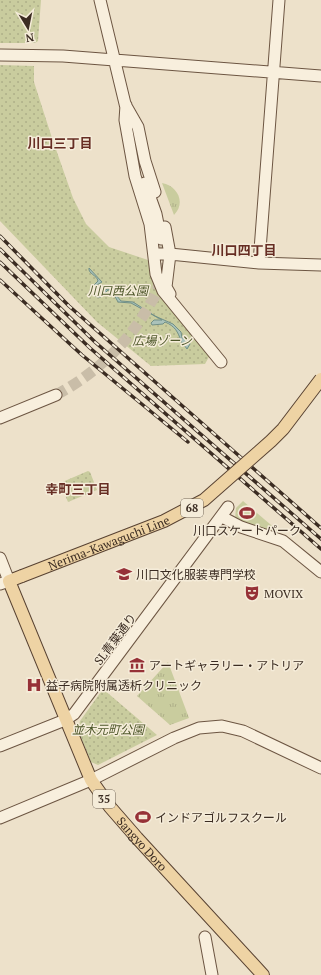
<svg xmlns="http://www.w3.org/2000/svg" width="321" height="975" font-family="'PT Serif','Noto Sans JP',serif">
  <defs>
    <pattern id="grass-tufts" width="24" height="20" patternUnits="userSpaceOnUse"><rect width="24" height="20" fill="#c9cc9e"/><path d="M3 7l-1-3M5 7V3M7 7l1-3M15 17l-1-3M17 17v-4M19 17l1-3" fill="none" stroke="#aeaf88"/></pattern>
    <pattern id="park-dots" width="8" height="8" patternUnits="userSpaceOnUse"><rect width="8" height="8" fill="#c9cc9e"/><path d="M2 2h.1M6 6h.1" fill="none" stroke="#aeaf88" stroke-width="1.8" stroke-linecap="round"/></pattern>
  </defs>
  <rect width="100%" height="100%" fill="#ede1ca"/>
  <!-- grass -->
  <path fill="url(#grass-tufts)" d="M162 183C178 186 186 203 174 215Z
    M168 662 189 718 170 725 137 696Z"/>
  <!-- park -->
  <path fill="url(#park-dots)" d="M0 0H41L38 41 35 43H0Z
    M0 65 34 66V82L52 138 73 198 86 224 109 247 148 260 156 285 210 355 205 364 151 366 97 322 0 221Z
    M88 471 90 472 97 490 68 502 60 483Z
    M103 689 157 735 98 765 91 762 78 730 80 721Z"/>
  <!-- pitch -->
  <path fill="#c9cc9e" d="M243 501 277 530 276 533 235 519 236 508Z"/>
  <!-- water -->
  <path fill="#aac2ba" stroke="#719087" d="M89 268 102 282 95 286 94 290 97 293 108 289 112 290 121 301 133 302 155 316 173 324 181 332 182 338 186 337 190 344 187 349C185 345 182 345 181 341 178 332 175 326 165 322L163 324 152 325 151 323 154 320H162L131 303 118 302 112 291 108 290 101 297H97L92 293V287L98 281C97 275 88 274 89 268Z"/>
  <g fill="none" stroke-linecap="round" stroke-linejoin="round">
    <!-- secondary-tunnel -->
    <path stroke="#c9bda8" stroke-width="11" stroke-dasharray="11 5.5" stroke-linecap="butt" d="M56 395C95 374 129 343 150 304 152 300 156 296 157 291 162 275 161 255 161 239"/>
    <defs>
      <path id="secondary" d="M100 0 127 112
        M0 55 63 56 321 76
        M126 105 125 120 135 176 150 224 156 274 163 291 221 362
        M126 106 138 127 145 161 155 192
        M145 183 156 214 161 239
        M165 227 170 254 166 287 170 294
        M154 254H170L259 263 321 265
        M259 263 279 0
        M0 418 56 395
        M222 517 241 527 283 541 321 572
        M0 558 9 581 0 584
        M0 746 65 720 74 714 228 507
        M0 818 91 780 174 738 199 728 222 726 243 731 321 768
        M205 937 212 975"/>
      <g id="primary">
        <path id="s1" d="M22 576 9 581 91 780 110 807 137 838 263 975"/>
      </g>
    </defs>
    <!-- secondary casing -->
    <use href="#secondary" stroke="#6c5542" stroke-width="13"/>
    <!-- primary casing -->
    <use href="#primary" stroke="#584232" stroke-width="14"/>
    <!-- secondary -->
    <use href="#secondary" stroke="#f8efdd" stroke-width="11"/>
    <!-- primary -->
    <use href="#primary" stroke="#eed3a4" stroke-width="12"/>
    <defs>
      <path id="rail" d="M0 236 69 306 321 528
        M0 249 95 342 321 539
        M0 262 90 348 321 549
        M0 280 82 355 188 442"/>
    </defs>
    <!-- rail casing -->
    <use href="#rail" stroke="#3b2c22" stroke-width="3.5"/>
    <!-- rail -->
    <use href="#rail" stroke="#f5ecd9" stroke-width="2" stroke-dasharray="6" stroke-linecap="butt"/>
    <defs>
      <g id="primary-bridge">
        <path id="s2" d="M22 576 164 521 204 500 271 441 283 429 321 379"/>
      </g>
    </defs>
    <!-- primary-bridge casing -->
    <use href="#primary-bridge" stroke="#584232" stroke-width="14" stroke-linecap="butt"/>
    <!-- primary-bridge -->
    <use href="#primary-bridge" stroke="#eed3a4" stroke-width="12"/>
  </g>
  <!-- icons -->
  <defs>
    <symbol id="stadium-bare" viewBox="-9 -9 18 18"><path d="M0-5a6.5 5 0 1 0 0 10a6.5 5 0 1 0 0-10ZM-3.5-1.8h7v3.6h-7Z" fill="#963137" stroke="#f5ecd9" stroke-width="2.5" paint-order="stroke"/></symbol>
    <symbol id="university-bare" viewBox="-9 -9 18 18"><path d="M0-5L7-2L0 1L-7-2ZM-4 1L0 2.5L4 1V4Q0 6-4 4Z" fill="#963137" stroke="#f5ecd9" stroke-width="2.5" paint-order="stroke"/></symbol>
    <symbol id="theatre-bare" viewBox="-9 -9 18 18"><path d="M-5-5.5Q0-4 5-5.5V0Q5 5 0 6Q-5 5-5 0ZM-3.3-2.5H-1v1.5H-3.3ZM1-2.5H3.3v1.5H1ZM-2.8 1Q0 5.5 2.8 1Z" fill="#963137" stroke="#f5ecd9" stroke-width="2.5" paint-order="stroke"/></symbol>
    <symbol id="museum-bare" viewBox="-9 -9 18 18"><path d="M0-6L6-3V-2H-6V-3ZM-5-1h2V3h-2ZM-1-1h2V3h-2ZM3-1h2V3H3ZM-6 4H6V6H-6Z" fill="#963137" stroke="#f5ecd9" stroke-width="2.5" paint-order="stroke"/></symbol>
    <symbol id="hospital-bare" viewBox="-9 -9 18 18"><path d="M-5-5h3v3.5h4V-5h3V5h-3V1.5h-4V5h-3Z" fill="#963137" stroke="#f5ecd9" stroke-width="2.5" paint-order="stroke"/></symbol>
  </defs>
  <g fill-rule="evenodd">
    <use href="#stadium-bare" x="236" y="502" width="22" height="22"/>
    <use href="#university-bare" x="113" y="563" width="22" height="22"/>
    <use href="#theatre-bare" x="241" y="582" width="22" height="22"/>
    <use href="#museum-bare" x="126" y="654" width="22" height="22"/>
    <use href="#hospital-bare" x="23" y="674" width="22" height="22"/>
    <use href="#stadium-bare" x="132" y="806" width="22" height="22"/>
  </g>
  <g text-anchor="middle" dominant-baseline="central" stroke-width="3" stroke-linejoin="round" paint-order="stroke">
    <!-- shield labels -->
    <g fill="#f5ecd9" stroke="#736659" stroke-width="1">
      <rect x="181" y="499" width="22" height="18" rx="3"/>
      <rect x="93" y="790" width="22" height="18" rx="3"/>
    </g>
    <g font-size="11" font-weight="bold" fill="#3b2c22">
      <text x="192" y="508">68</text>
      <text x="104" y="799">35</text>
    </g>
    <!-- park labels -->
    <g font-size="12" font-style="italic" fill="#4d5629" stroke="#f5ecd9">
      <text x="118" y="290">川口西公園</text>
      <text x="162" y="340">広場ゾーン</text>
      <text x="108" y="729">並木元町公園</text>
    </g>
    <!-- poi labels -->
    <g font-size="12" fill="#3b2c22" stroke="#f5ecd9" text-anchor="start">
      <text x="247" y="530" text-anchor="middle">川口スケートパーク</text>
      <text x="136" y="574">川口文化服装専門学校</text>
      <text x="264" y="593">MOVIX</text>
      <text x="149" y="665">アートギャラリー・アトリア</text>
      <text x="46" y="685">益子病院附属透析クリニック</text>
      <text x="155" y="817">インドアゴルフスクール</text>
    </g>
    <!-- street labels -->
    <g font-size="12" fill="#3b2c22" stroke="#f5ecd9">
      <text stroke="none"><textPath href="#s2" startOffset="93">Nerima-Kawaguchi Line</textPath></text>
      <text transform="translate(115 639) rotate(-53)">SL青葉通り</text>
      <text stroke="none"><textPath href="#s1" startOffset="311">Sangyo Doro</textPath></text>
    </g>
    <!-- neighbourhood labels -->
    <g font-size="13" font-weight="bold" fill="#662d23" stroke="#f5ecd9">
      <text x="60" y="143">川口三丁目</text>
      <text x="244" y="250">川口四丁目</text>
      <text x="78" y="489">幸町三丁目</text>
    </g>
  </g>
  <!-- north arrow -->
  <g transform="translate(28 28) rotate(170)" stroke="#f5ecd9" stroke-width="3" paint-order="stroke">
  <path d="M0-3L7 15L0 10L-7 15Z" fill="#3b2c22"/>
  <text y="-6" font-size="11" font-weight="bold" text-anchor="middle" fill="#3b2c22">N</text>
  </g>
</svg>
